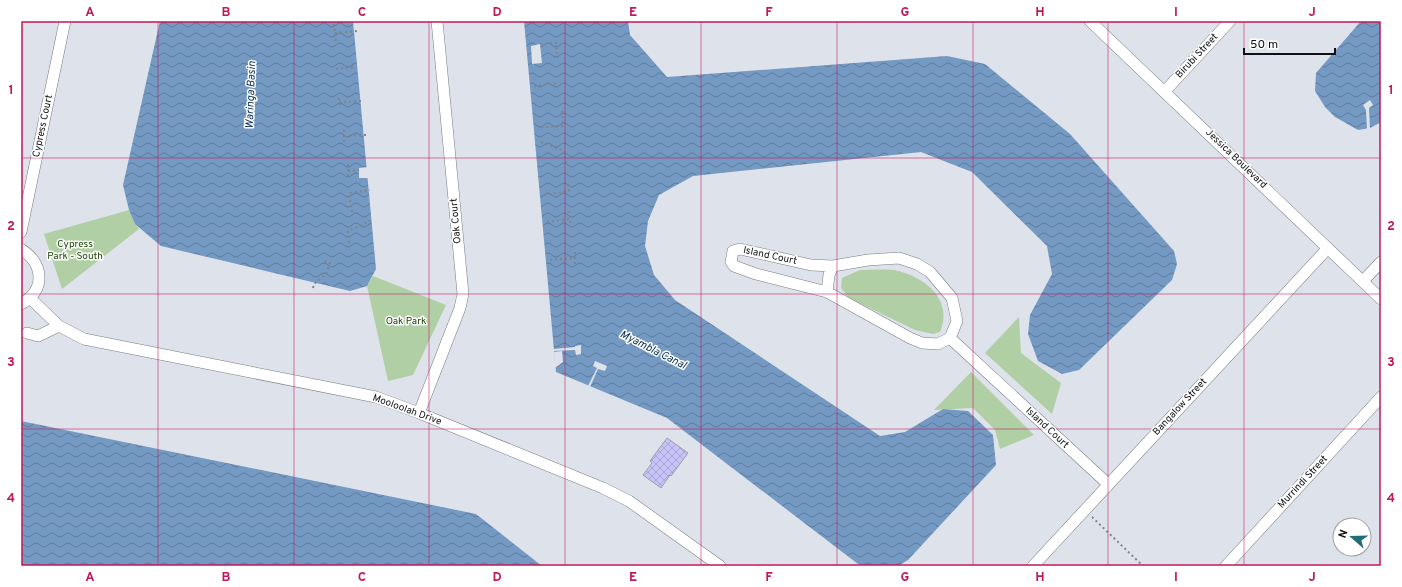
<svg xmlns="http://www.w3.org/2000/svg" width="1402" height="587" font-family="Overpass,sans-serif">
  <defs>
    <pattern id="water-waves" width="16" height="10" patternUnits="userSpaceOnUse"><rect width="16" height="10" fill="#7499c2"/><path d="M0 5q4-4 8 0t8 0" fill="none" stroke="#5e7b9c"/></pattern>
    <pattern id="building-cross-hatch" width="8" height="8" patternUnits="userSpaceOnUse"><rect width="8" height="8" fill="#c7c3f8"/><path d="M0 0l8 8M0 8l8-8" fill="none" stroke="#aaa6d4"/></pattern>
  </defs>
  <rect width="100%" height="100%" fill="#dee2eb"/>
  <!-- park -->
  <path fill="#b0cfa4" d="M129 210 135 224 139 229 62 289 44 234Z
    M860 270C871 270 884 269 894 270 924 276 954 299 940 332L933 334 915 330 849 298 841 288 842 278Z
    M373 276 446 305 413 375 388 381 367 286Z
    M1019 317 1021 353 1061 383 1052 414 985 353Z
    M971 372 1034 435 1000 449 995 430 973 408 934 410Z"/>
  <!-- water -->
  <path fill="url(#water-waves)" d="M160 21H353L376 269 367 286 350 291 161 246 135 224 129 210 123 185Z
    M524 21H628L630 35 667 77 947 56 985 64 1070 134 1174 251 1177 264 1172 280 1079 370 1062 374 1038 361 1028 334 1030 315 1052 274 1047 246 972 172 921 152 693 176 659 195 648 221 645 246 654 275 675 300 880 436 905 432 943 409 968 411 993 435 996 465 908 560 898 566H863L858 564 667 418 556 372Z
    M1361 21H1381V122L1370 128 1358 130 1335 117 1325 107 1315 91 1316 73Z
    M21 421 476 514 542 566H21Z"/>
  <!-- pier -->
  <path fill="#dee2eb" d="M540 44 542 63 532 64 531 46Z
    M1370 100 1373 105 1369 108 1370 130H1367L1366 110 1363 105Z
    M368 167 369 178H359V168Z
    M581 345V354L576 355 575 350 553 351V349L575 347V346Z
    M562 351 563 362 555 368 554 352Z
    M595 361 607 366 605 371 598 369 590 387 588 386 597 368 593 366Z"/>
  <!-- building -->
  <path fill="url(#building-cross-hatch)" stroke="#9d9da6" d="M667 438 688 453 671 476 670 475 661 488 643 475 652 463 650 461Z"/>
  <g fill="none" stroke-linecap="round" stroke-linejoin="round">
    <defs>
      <path id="street" d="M1090 21 1381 299
        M1165 91 1230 21
        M21 232 65 21
        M21 249C44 264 46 290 21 304
        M740 249 811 265 833 266 868 260 899 258 917 264 930 272 952 298 957 321 950 338 938 344 922 343 910 338 827 292 756 274 734 266 731 262 733 251Z
        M1363 281 1381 262
        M827 292 829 275 833 266
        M30 298 59 326 84 339 376 397 419 413 603 488 629 501 720 566
        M27 333 38 336 59 326
        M950 338 1108 484
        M419 413 460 308 463 294 437 21
        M1033 566 1328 248
        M1226 566 1381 397"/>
    </defs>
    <!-- street casing -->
    <use href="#street" stroke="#787b83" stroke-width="12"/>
    <!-- path -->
    <path stroke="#80848a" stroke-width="2" stroke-dasharray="2 3" stroke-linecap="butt" d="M334 24 336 42
      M335 33 358 31
      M540 44 556 43 557 58
      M336 69 356 67
      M534 86 559 83
      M339 98 340 108
      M339 102 364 101
      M541 127 563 126 562 110
      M344 130V143
      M344 136 366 135
      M541 142 564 151 566 164
      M348 164V179
      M348 171 359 170
      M544 195 569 191 568 182
      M569 211 571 227
      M352 212 349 193 370 190
      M547 222 570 219
      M349 243 348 231 372 220
      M575 252V264
      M550 260 575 258
      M313 288 314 284 326 274 330 263 324 261
      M1092 517 1143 566"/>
    <!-- street -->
    <use href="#street" stroke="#fff" stroke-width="11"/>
  </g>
  <!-- grid -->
  <path fill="none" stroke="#c2185b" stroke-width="1" stroke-opacity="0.55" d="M158 21V566M294 21V566M429 21V566M565 21V566M701 21V566M837 21V566M973 21V566M1108 21V566M1244 21V566M21 158H1381M21 294H1381M21 429H1381"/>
  <g text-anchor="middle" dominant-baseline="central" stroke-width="3" stroke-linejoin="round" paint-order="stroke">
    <!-- street labels -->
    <g font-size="10" fill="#0e1013" stroke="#fff">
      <text transform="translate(1197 56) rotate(-47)">Birubi Street</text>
      <text transform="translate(43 126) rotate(-78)">Cypress Court</text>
      <text transform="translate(1236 159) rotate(44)">Jessica Boulevard</text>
      <text transform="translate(456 221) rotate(-95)">Oak Court</text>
      <text transform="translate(770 256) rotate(12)">Island Court</text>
      <text transform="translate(1180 407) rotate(-47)">Bangalow Street</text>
      <text transform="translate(407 410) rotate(20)">Mooloolah Drive</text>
      <text transform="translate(1047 428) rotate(43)">Island Court</text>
      <text transform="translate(1303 482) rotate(-47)">Murrindi Street</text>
    </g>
    <!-- park labels -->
    <g font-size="10" fill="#194100" stroke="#fff">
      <text x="75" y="244">Cypress<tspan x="75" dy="12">Park - South</tspan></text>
      <text x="406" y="321">Oak Park</text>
    </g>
    <!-- water labels -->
    <g font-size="11" font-style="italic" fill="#002a50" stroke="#fff">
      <text transform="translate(251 95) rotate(-88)">Waringa Basin</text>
      <text transform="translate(653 350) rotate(27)">Myambla Canal</text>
    </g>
  </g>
  <!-- border -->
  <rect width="1402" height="587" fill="none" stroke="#ffffff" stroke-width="44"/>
  <!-- north arrow -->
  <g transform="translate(1352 537) rotate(290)"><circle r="19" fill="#ffffff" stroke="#9f9fa1"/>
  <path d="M0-3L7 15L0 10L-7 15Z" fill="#236d77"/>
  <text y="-6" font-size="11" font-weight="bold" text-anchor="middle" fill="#0e1013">N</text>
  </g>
  <!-- scale -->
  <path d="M1244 48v6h91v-6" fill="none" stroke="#0e1013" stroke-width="2"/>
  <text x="1250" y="48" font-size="12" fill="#0e1013" stroke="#ffffff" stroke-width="3" paint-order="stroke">50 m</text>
  <rect x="22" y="22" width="1358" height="543" fill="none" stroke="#c2185b" stroke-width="1.5"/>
  <g font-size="13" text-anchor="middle" font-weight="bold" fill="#c2185b">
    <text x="90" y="16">A</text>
    <text x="226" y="16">B</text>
    <text x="362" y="16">C</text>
    <text x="497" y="16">D</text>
    <text x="633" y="16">E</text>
    <text x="769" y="16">F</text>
    <text x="905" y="16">G</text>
    <text x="1040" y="16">H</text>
    <text x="1176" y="16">I</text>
    <text x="1312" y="16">J</text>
    <text x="11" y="94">1</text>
    <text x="1391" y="94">1</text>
    <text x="11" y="230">2</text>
    <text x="1391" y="230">2</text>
    <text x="11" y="366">3</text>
    <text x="1391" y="366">3</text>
    <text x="11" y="502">4</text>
    <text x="1391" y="502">4</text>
    <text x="90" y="581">A</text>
    <text x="226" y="581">B</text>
    <text x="362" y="581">C</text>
    <text x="497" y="581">D</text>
    <text x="633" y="581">E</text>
    <text x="769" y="581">F</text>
    <text x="905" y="581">G</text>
    <text x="1040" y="581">H</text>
    <text x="1176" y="581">I</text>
    <text x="1312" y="581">J</text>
  </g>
</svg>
